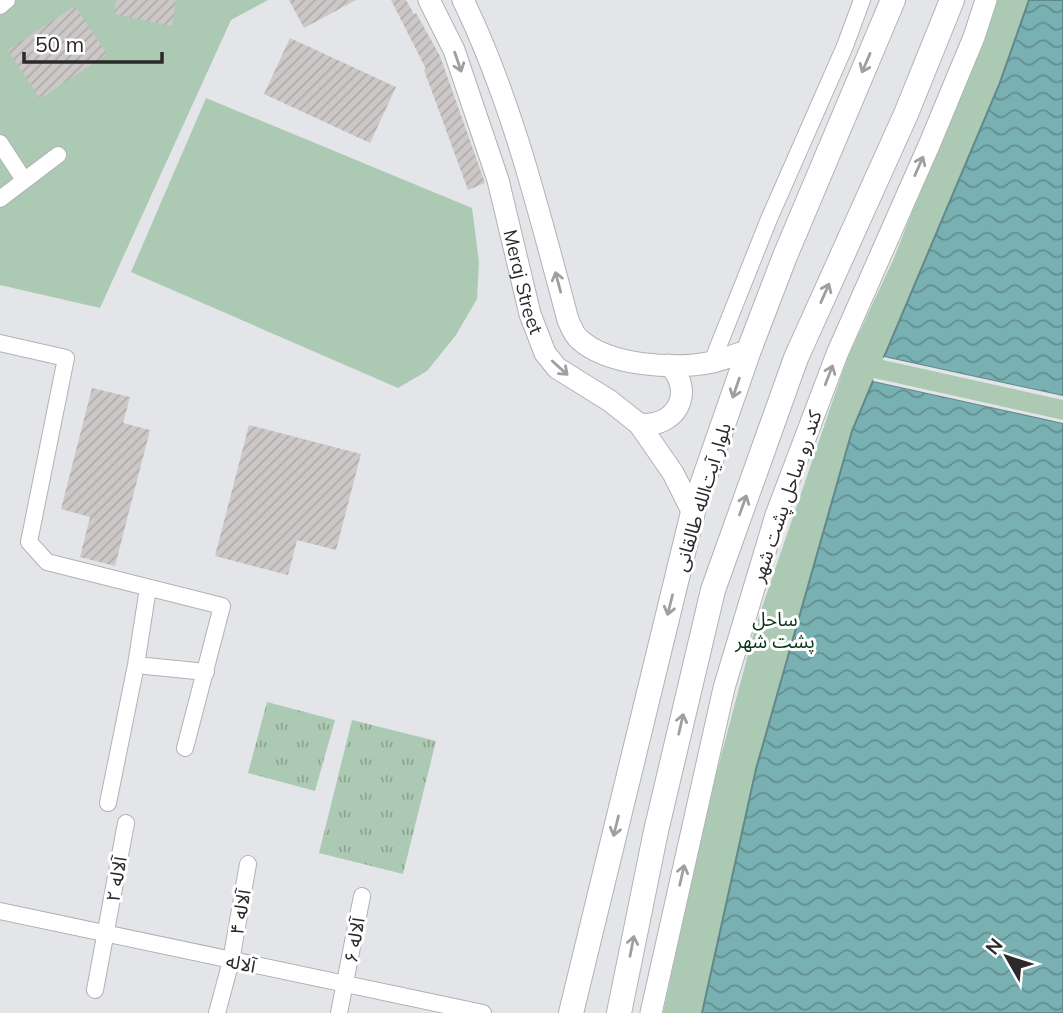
<svg xmlns="http://www.w3.org/2000/svg" width="1063" height="1013" font-family="Mulish,'Noto Sans Arabic',sans-serif">
  <defs>
    <pattern id="grass-tufts" width="24" height="20" patternUnits="userSpaceOnUse" patternTransform="scale(1.75)"><rect width="24" height="20" fill="#accab3"/><path d="M3 7l-1-3M5 7V3M7 7l1-3M15 17l-1-3M17 17v-4M19 17l1-3" fill="none" stroke="#8ca492"/></pattern>
    <pattern id="water-waves" width="16" height="10" patternUnits="userSpaceOnUse" patternTransform="scale(1.75)"><rect width="16" height="10" fill="#79b0b2"/><path d="M0 5q4-4 8 0t8 0" fill="none" stroke="#638f91"/></pattern>
    <pattern id="building-hatch" width="6" height="6" patternUnits="userSpaceOnUse" patternTransform="scale(1.75)"><rect width="6" height="6" fill="#cdc8c8"/><path d="M-1 1l2-2M0 6l6-6M5 7l2-2" fill="none" stroke="#b0acac"/></pattern>
  </defs>
  <rect width="100%" height="100%" fill="#e4e5e9"/>
  <!-- grass -->
  <path fill="url(#grass-tufts)" d="M267 702 335 720 315 791 248 773Z
    M352 720 436 741 403 874 319 853Z"/>
  <!-- park -->
  <path fill="#accab3" d="M0 0H268L231 20 100 308 0 285Z
    M995 0H1029L999 85 884 356 1063 396V423L873 382 756 769 702 1013H663L707 809 755 628 847 359 894 258Z
    M206 98 472 208 479 262 477 299 456 335 427 371 398 388 131 272Z"/>
  <!-- water -->
  <path fill="url(#water-waves)" stroke="#61888a" stroke-width="2" d="M1029 0H1063V396L884 357 999 85Z
    M873 381 1063 423V1013H702L756 769 852 431Z"/>
  <!-- pier -->
  <path fill="#e4e5e9" d="M884 357 1063 396V400L883 360Z
    M874 378 1063 420V423L873 381Z"/>
  <!-- building -->
  <path fill="url(#building-hatch)" d="M116 0H176L172 26 114 14Z
    M289 0H356L304 28Z
    M391 0H406L414 14 416 13 440 56 485 183 468 190 424 70 426 69Z
    M75 6 107 54 40 99 8 50Z
    M290 38 396 87 370 143 264 94Z
    M92 388 130 397 123 423 150 430 115 566 80 557 90 517 61 509Z
    M249 425 361 454 336 550 297 540 288 575 215 556Z"/>
  <g fill="none" stroke-linecap="round" stroke-linejoin="round">
    <defs>
      <path id="street" d="M0 6 7 0
        M0 143 24 180
        M0 199 58 155
        M0 343 66 358 29 542 47 562 222 606 185 748
        M712 362 769 219 845 46 862 0
        M136 665 206 672
        M108 803 136 665 148 588
        M0 911 483 1013
        M95 990 126 823
        M217 1013 231 961 248 864
        M339 1013 362 896"/>
      <g id="secondary">
        <path id="s1" d="M429 0 454 50 498 180 530 314 545 353 557 368 610 401 639 424 673 473 693 513"/>
        <path d="M463 0C512 101 539 212 568 320 571 327 574 335 579 339 608 366 675 370 713 362 725 359 737 354 749 350"/>
        <path d="M639 424C676 429 696 391 669 365"/>
        <path d="M651 1013 724 688 776 515 837 354 930 143 974 37 986 0"/>
      </g>
      <path id="primary" d="M571 1013 694 508 749 350 785 256 893 0
        M619 1013 656 831 713 590 796 358 906 114 952 0"/>
    </defs>
    <!-- street casing -->
    <use href="#street" stroke="#b1b2b5" stroke-width="18"/>
    <!-- secondary casing -->
    <use href="#secondary" stroke="#b1b2b5" stroke-width="23"/>
    <!-- primary casing -->
    <use href="#primary" stroke="#b1b2b5" stroke-width="26"/>
    <!-- street -->
    <use href="#street" stroke="#fff" stroke-width="16"/>
    <!-- secondary -->
    <use href="#secondary" stroke="#fff" stroke-width="21"/>
    <!-- primary -->
    <use href="#primary" stroke="#fff" stroke-width="24"/>
  </g>
  <!-- one-way arrows -->
  <defs><path id="oneway-shaft" d="M-6 0H5M1.5-3L5.5 0L1.5 3" fill="none" stroke-width="1.6" stroke-linecap="round" stroke-linejoin="round" transform="scale(1.75)"/></defs>
  <g stroke="#9f9fa0">
    <use href="#oneway-shaft" transform="translate(458 62) rotate(71)"/>
    <use href="#oneway-shaft" transform="translate(866 63) rotate(113)"/>
    <use href="#oneway-shaft" transform="translate(919 166) rotate(-66)"/>
    <use href="#oneway-shaft" transform="translate(558 282) rotate(-105)"/>
    <use href="#oneway-shaft" transform="translate(825 293) rotate(-66)"/>
    <use href="#oneway-shaft" transform="translate(560 368) rotate(42)"/>
    <use href="#oneway-shaft" transform="translate(829 375) rotate(-69)"/>
    <use href="#oneway-shaft" transform="translate(736 388) rotate(109)"/>
    <use href="#oneway-shaft" transform="translate(743 505) rotate(-70)"/>
    <use href="#oneway-shaft" transform="translate(670 605) rotate(104)"/>
    <use href="#oneway-shaft" transform="translate(681 724) rotate(-77)"/>
    <use href="#oneway-shaft" transform="translate(616 826) rotate(104)"/>
    <use href="#oneway-shaft" transform="translate(682 875) rotate(-77)"/>
    <use href="#oneway-shaft" transform="translate(632 946) rotate(-79)"/>
  </g>
  <g text-anchor="middle" dominant-baseline="central" stroke-width="6" stroke-linejoin="round" paint-order="stroke">
    <!-- street labels -->
    <g font-size="19" fill="#2a2a2b" stroke="#fff">
      <text stroke="none"><textPath href="#s1" startOffset="298">Meraj Street</textPath></text>
      <text transform="translate(786 496) rotate(-71)">کند رو ساحل پشت شهر</text>
      <text transform="translate(702 497) rotate(-73)">بلوار آیت‌الله طالقانی</text>
      <text transform="translate(116 879) rotate(-80)">آلاله ۲</text>
      <text transform="translate(240 912) rotate(-80)">آلاله ۴</text>
      <text transform="translate(354 940) rotate(-80)">آلاله ۶</text>
      <text transform="translate(241 963) rotate(12)">آلاله</text>
    </g>
    <!-- park labels -->
    <g font-size="19" fill="#043317" stroke="#fff">
      <text x="775" y="619">ساحل<tspan x="775" dy="22">پشت شهر</tspan></text>
    </g>
  </g>
  <!-- north arrow -->
  <g transform="translate(1007 957) rotate(309)" stroke="#ffffff" stroke-width="5" paint-order="stroke">
  <path d="M0-5L12 26L0 18L-12 26Z" fill="#2a2a2b"/>
  <text y="-10" font-size="19" font-weight="bold" text-anchor="middle" fill="#2a2a2b">N</text>
  </g>
  <!-- scale -->
  <path d="M24 52v10h138v-10" fill="none" stroke="#2a2a2b" stroke-width="3.5"/>
  <text x="35" y="52" font-size="21" fill="#2a2a2b" stroke="#ffffff" stroke-width="5" paint-order="stroke">50 m</text>
</svg>
